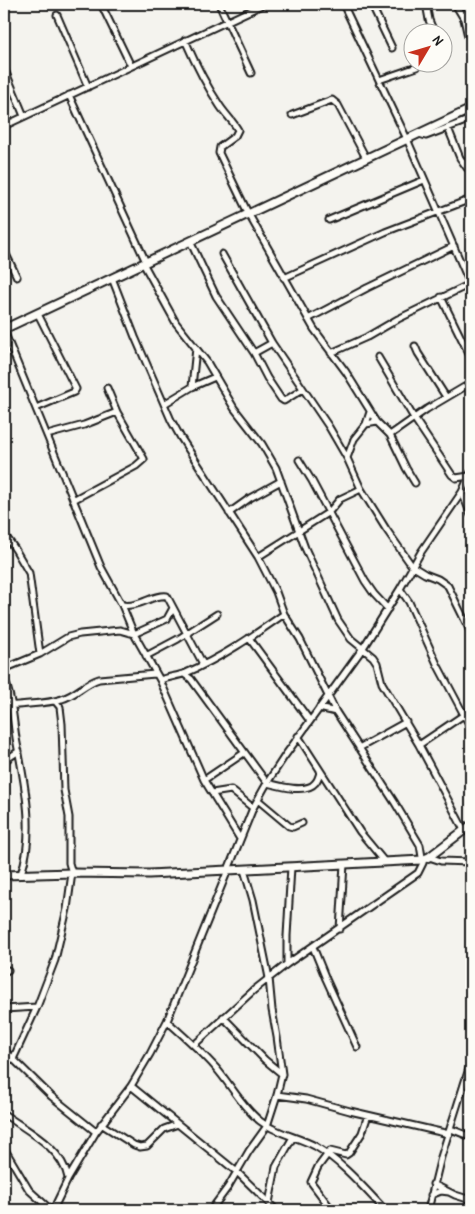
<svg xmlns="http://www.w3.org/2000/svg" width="475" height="1214" font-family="'Patrick Hand',sans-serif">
  <rect width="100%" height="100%" fill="#f4f3ee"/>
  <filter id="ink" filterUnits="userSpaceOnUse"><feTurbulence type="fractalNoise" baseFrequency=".02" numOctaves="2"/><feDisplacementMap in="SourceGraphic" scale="10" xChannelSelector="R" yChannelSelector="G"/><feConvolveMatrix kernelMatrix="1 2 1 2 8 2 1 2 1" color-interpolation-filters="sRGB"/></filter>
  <g filter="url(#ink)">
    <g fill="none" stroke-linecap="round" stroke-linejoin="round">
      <defs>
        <path id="street" d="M101 4 131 66
          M219 4 251 73
          M343 4 407 139 471 286
          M371 4 392 48
          M424 4 427 9 429 20 434 32
          M455 4 464 19
          M470 4 464 19 471 50
          M57 15 88 87
          M185 40C195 63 206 85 220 106 226 115 233 121 238 130L235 136 220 147 219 153 248 213 314 329 346 372 377 422 390 435 406 468 415 483
          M4 68 24 116
          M379 80 417 67
          M69 95 146 262
          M292 115 332 100 338 105 366 158
          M4 126 264 4
          M448 128 460 158 467 168 471 167
          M419 134 426 136 471 119
          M329 220 424 180
          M190 241 216 296 254 353 267 378 281 399 284 401 303 389
          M4 250 17 277
          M222 254 272 343 329 427 347 458 361 489 386 529 412 566 425 574 438 579 448 586 471 633
          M143 263 176 323 207 362 234 408 262 444 276 468 305 548 338 620 351 639 373 657 377 663 382 683 419 745 464 830
          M112 278 135 337 171 420 181 438 258 557 276 592 284 614 300 639 336 712 395 803 420 845 423 863 418 873 287 964 254 990 194 1045
          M284 278 385 232 471 199
          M441 297 471 358
          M308 319 367 288 454 246
          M4 331 101 567 122 605 134 634 160 680 204 780 240 839
          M415 346 418 353 446 397
          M254 353 272 343
          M331 353 367 337 398 319 470 284
          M378 357 414 418 452 475 456 478 469 476
          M192 387 196 348
          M164 404 192 387 215 377
          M36 408 74 392 76 389 38 314
          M370 412 366 424 377 422
          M47 435 84 425 117 412
          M390 435 427 409 471 383
          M347 458 354 439 366 424
          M299 460 312 481 365 581 374 594 388 609
          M462 492 471 515
          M73 500 136 466 144 459 117 412 107 388
          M229 513 250 498 281 481
          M4 534 15 549 29 573 40 654
          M258 557 329 512 340 499 361 489
          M400 589 409 602 437 664 471 728
          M122 605C140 608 152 594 167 596L203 664
          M249 638 310 721
          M146 656 178 639 217 614
          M4 669 40 654 68 637 80 634 120 630 134 634 167 619 173 608
          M184 674 191 679 267 783C279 786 306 794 315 783 318 780 319 776 320 772
          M4 678C12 697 13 717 16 738 24 782 36 830 21 874
          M160 680C168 677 178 676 186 673 221 658 253 636 284 614
          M4 707C23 703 44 705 62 699 76 695 85 683 99 679L155 674
          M319 708 336 712
          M298 736 360 832 384 861
          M419 745 471 710
          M359 748 406 722
          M4 761 19 751
          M204 780 244 753
          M212 793 231 790 253 808
          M258 800 289 826 293 827 302 823
          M429 857 441 861 471 862
          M340 929 344 864
          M313 947 326 979 357 1047
          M287 964V936L291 867
          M4 972 8 970
          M4 1009 37 1007
          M223 1017 265 1060 282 1074
          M167 1021C184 1036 201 1051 216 1068 231 1085 242 1107 260 1121 275 1133 298 1137 315 1146 342 1162 364 1188 385 1210
          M4 1050 51 1096 96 1132
          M13 1059 37 1007 55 960 67 909 72 873 69 863V817L64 790 62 724 60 707 55 701
          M131 1086 237 1172 276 1210
          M277 1095 306 1099 350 1111 449 1134
          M4 1114C27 1131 62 1147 68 1178
          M101 1124 134 1145 140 1147 147 1146 164 1129 178 1124
          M451 1129 471 1137
          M4 1148 29 1190 51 1210
          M433 1184 455 1195 471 1200
          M431 1195 441 1191 449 1192
          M269 1203 276 1167 293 1137
          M53 1210 68 1179 96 1132 131 1086 150 1054 167 1021 253 808 267 783 284 757 363 648 400 589 421 552 462 492 471 472
          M211 1210 228 1187 249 1151 267 1126 277 1095 282 1074 277 1037 272 1010 269 978 253 900 244 870
          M332 1210 311 1182 318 1167 330 1151 346 1155 349 1153 362 1133 368 1115
          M428 1210 441 1157 471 1062"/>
        <path id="secondary" d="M4 329 471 109
          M4 875 72 873 149 874 422 860 429 857 471 825"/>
      </defs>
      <!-- street casing -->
      <use href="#street" stroke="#1c1c1c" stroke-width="9"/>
      <!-- secondary casing -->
      <use href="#secondary" stroke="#1c1c1c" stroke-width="11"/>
      <!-- street -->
      <use href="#street" stroke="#fdfcf7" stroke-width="5"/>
      <!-- secondary -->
      <use href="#secondary" stroke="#fdfcf7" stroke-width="7"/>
    </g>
  </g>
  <!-- margin -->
  <rect width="475" height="1214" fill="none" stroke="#fdfcf7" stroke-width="20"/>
  <rect x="10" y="10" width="455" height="1194" fill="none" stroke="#1c1c1c" stroke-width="2" filter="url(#ink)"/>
  <!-- north arrow -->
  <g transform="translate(428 48) rotate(52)"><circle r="24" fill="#fdfcf7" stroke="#a3a29f"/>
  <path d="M0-4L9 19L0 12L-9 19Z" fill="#c8321e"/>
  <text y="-8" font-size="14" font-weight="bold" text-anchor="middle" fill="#1c1c1c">N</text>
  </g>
</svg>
